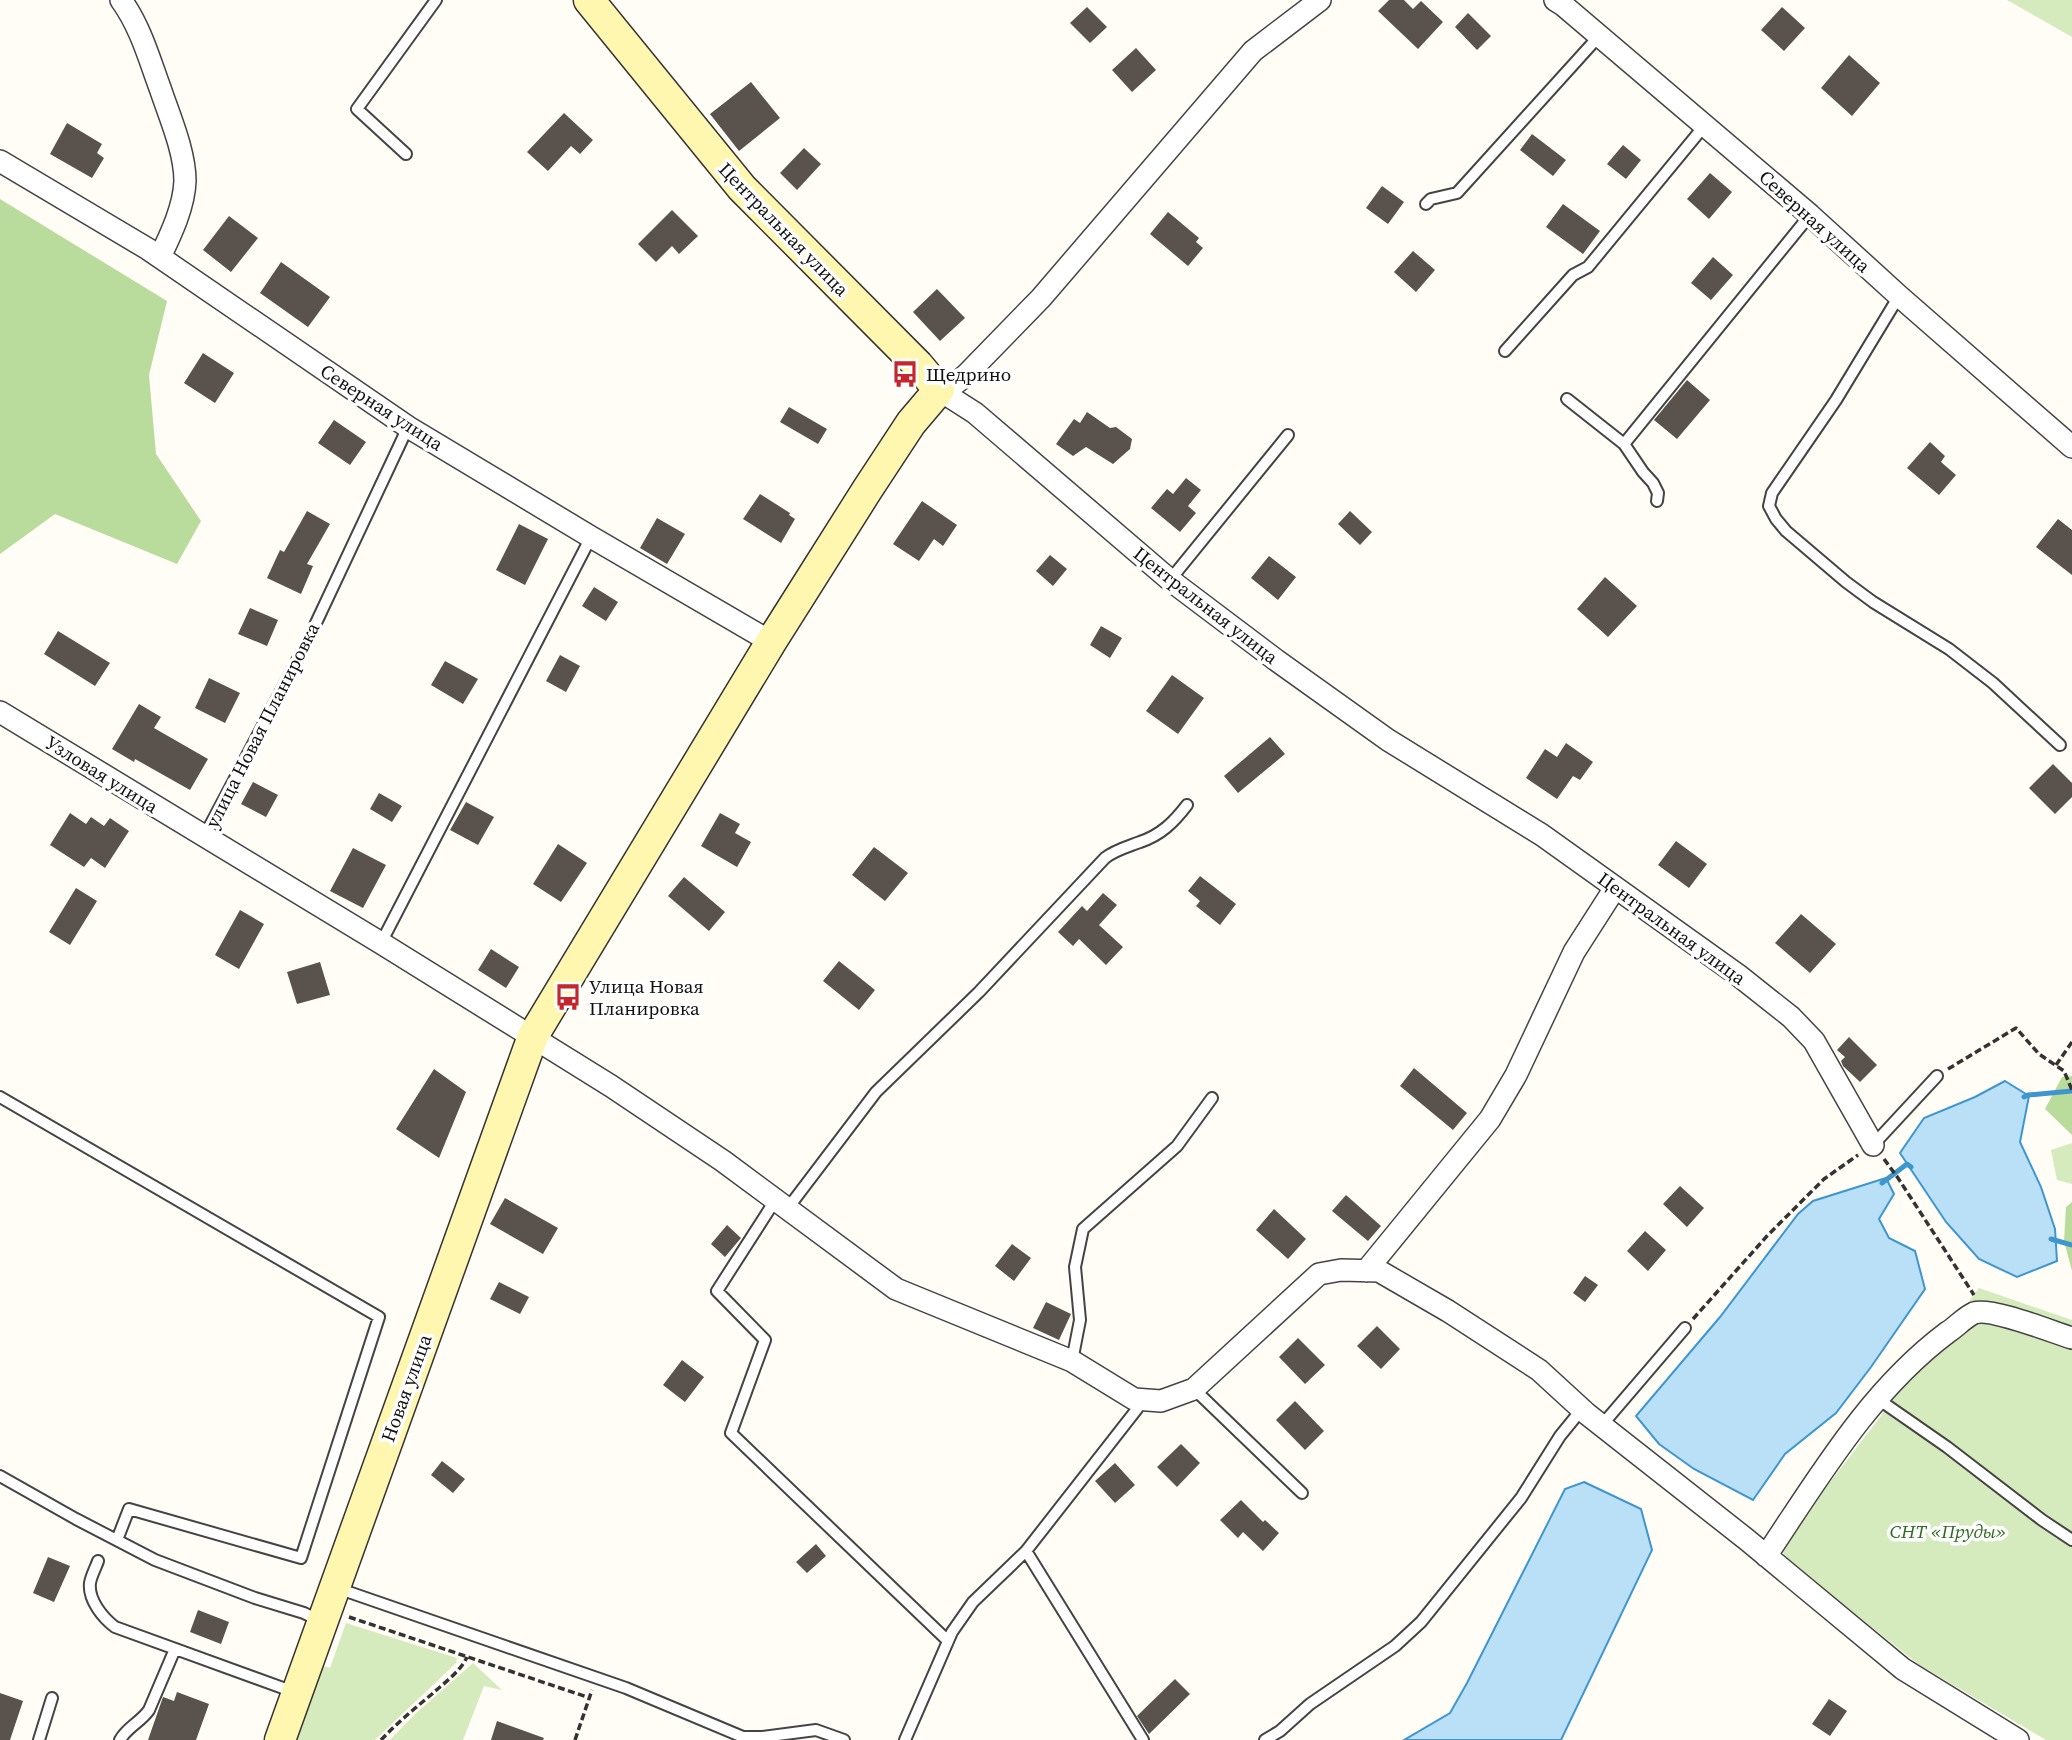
<svg xmlns="http://www.w3.org/2000/svg" width="2072" height="1740" font-family="'Source Serif 4',serif">
  <rect width="100%" height="100%" fill="#fffdf5"/>
  <!-- green -->
  <path fill="#d5ebbd" d="M2007 0H2072V37Z
    M2072 1143V1184L2057 1180 2051 1150Z
    M1979 1288 2072 1320V1740H2046L1918 1664 1839 1601 1787 1563 1781 1546Z
    M346 1623 457 1658 456 1663 375 1740H289L317 1664 330 1668Z
    M473 1663 502 1690 484 1686 463 1740H390L415 1714Z"/>
  <!-- forest -->
  <path fill="#b9dc9c" d="M0 199 167 301 149 375 156 454 201 521 177 564 55 514 0 554Z
    M2072 1076V1135L2045 1109 2062 1077Z
    M2072 1202V1271L2064 1241 2066 1207Z"/>
  <!-- water -->
  <path fill="#b9e0f7" stroke="#3f96cf" stroke-width="2" d="M2005 1081 2029 1096 2020 1142 2041 1187 2055 1229 2057 1261 2017 1277 1979 1259 1946 1222 1900 1153 1924 1118 1975 1097Z
    M1886 1178 1894 1194 1879 1219 1889 1238 1915 1251 1925 1289 1871 1367 1836 1413 1785 1454 1753 1500 1694 1469 1659 1444 1636 1416 1720 1317 1798 1214 1813 1201Z
    M1584 1482 1641 1509 1652 1550 1561 1740H1404L1450 1713 1467 1683 1565 1489Z"/>
  <g fill="none" stroke-linecap="round" stroke-linejoin="round">
    <!-- stream -->
    <path stroke="#3f96cf" stroke-width="5" d="M2024 1097 2028 1095 2072 1091
      M1882 1183 1907 1164 1911 1167
      M2051 1239 2072 1245"/>
  </g>
  <!-- building -->
  <path fill="#5a524d" d="M1389 0H1404L1413 9 1421 1 1443 22 1418 49 1378 11Z
    M1087 7 1107 27 1090 43 1070 23Z
    M1782 7 1805 28 1784 51 1761 30Z
    M1468 13 1491 36 1477 50 1455 27Z
    M1136 48 1156 70 1132 92 1112 70Z
    M1849 55 1880 83 1852 116 1821 88Z
    M751 82 780 118 739 151 710 114Z
    M564 113 593 140 580 154 571 146 548 171 527 152Z
    M67 123 102 144 97 153 104 158 92 178 50 154Z
    M1532 134 1566 160 1553 176 1520 150Z
    M1623 145 1641 160 1626 179 1607 164Z
    M804 148 821 164 797 190 780 173Z
    M1710 173 1732 192 1709 219 1687 199Z
    M1382 186 1404 202 1388 224 1366 208Z
    M1563 204 1600 231 1583 254 1546 227Z
    M672 210 698 236 679 254 672 246 656 262 638 244Z
    M1168 212 1199 238 1196 242 1203 248 1188 266 1150 234Z
    M229 216 258 238 231 272 203 250Z
    M1413 251 1435 270 1416 292 1394 272Z
    M1713 257 1733 275 1711 300 1691 283Z
    M281 262 330 297 308 327 260 293Z
    M937 289 965 318 940 341 913 312Z
    M203 353 234 373 215 403 184 383Z
    M1687 380 1710 400 1677 439 1654 420Z
    M789 407 827 429 818 444 780 422Z
    M1087 412 1110 428 1116 427 1132 439 1130 449 1113 464 1086 447 1073 456 1056 444 1074 419 1080 423Z
    M334 420 366 442 350 465 318 443Z
    M1930 442 1945 456 1941 462 1956 475 1939 495 1907 468Z
    M1186 478 1201 490 1188 506 1196 513 1180 532 1151 508 1167 489 1173 494Z
    M760 494 790 513 789 515 795 519 781 543 743 519Z
    M922 501 957 525 943 546 934 539 919 561 893 544Z
    M307 511 330 524 307 564 313 566 301 594 267 578 280 550 284 552Z
    M1350 511 1372 532 1360 545 1338 524Z
    M657 518 685 534 667 564 640 548Z
    M2058 519 2072 530V575L2036 547Z
    M519 524 548 539 525 585 496 570Z
    M1050 555 1067 569 1053 586 1036 571Z
    M1269 556 1296 577 1278 600 1251 578Z
    M1605 577 1637 606 1608 637 1577 609Z
    M594 587 618 602 606 621 582 606Z
    M250 608 278 620 267 646 238 634Z
    M1101 626 1122 638 1110 658 1090 645Z
    M58 631 110 663 95 686 44 654Z
    M560 655 580 666 566 692 546 681Z
    M445 661 478 679 463 704 431 685Z
    M1172 675 1204 698 1178 734 1146 711Z
    M209 678 240 693 225 723 195 708Z
    M139 704 161 717 154 728 208 759 190 790 135 759 134 762 112 749Z
    M1270 737 1285 754 1238 793 1224 776Z
    M1566 743 1593 762 1580 780 1573 776 1557 799 1526 778 1545 749 1557 757Z
    M2053 764 2072 783V797L2055 814 2029 788Z
    M253 782 278 795 266 817 241 804Z
    M379 793 402 806 392 822 370 809Z
    M466 802 494 817 478 845 450 830Z
    M70 813 86 824 91 817 104 826 110 818 129 831 105 868 91 858 84 867 50 845Z
    M720 813 740 824 735 833 751 842 737 867 701 846Z
    M1676 841 1707 864 1689 888 1658 865Z
    M558 844 587 863 561 902 533 884Z
    M874 847 908 873 885 901 852 875Z
    M353 848 386 865 363 908 330 891Z
    M1200 876 1236 904 1220 925 1196 906 1200 901 1188 891Z
    M684 877 725 912 709 931 668 896Z
    M76 888 97 901 70 945 49 932Z
    M1103 893 1117 905 1099 925 1123 947 1106 965 1079 939 1073 946 1058 932 1082 906 1087 911Z
    M240 910 264 924 239 969 215 955Z
    M1801 914 1836 944 1810 973 1775 943Z
    M491 949 519 967 506 988 478 970Z
    M839 961 875 990 859 1010 823 981Z
    M320 962 330 995 297 1004 287 972Z
    M1849 1037 1877 1065 1860 1082 1843 1066 1841 1061 1845 1057 1837 1050Z
    M1414 1068 1467 1113 1453 1130 1400 1086Z
    M434 1069 466 1092 439 1158 396 1129Z
    M1680 1186 1704 1208 1687 1227 1663 1204Z
    M1346 1195 1381 1226 1368 1241 1332 1211Z
    M505 1198 558 1228 543 1254 490 1224Z
    M1274 1209 1306 1239 1288 1259 1256 1230Z
    M727 1225 741 1238 725 1257 711 1244Z
    M1645 1231 1666 1250 1648 1271 1627 1251Z
    M1012 1244 1031 1258 1014 1281 995 1266Z
    M1585 1276 1598 1285 1585 1302 1573 1293Z
    M499 1282 529 1297 520 1314 490 1299Z
    M1046 1302 1071 1314 1059 1340 1033 1328Z
    M1377 1326 1400 1349 1381 1369 1357 1346Z
    M1298 1338 1325 1365 1305 1384 1279 1357Z
    M682 1360 704 1377 685 1402 663 1385Z
    M1295 1401 1324 1431 1305 1450 1276 1420Z
    M1181 1444 1200 1463 1177 1487 1157 1467Z
    M442 1461 465 1479 453 1493 431 1475Z
    M1115 1463 1135 1485 1115 1503 1095 1481Z
    M1241 1500 1263 1522 1265 1520 1279 1533 1263 1551 1243 1532 1238 1538 1220 1520Z
    M816 1544 826 1556 807 1573 796 1562Z
    M48 1557 70 1566 54 1602 33 1593Z
    M198 1610 229 1622 221 1644 190 1632Z
    M1175 1679 1190 1694 1149 1734 1137 1716Z
    M177 1692 209 1704 196 1740H148L163 1697 174 1701Z
    M0 1693 23 1701 10 1740H0Z
    M1829 1699 1847 1711 1830 1736 1812 1724Z
    M497 1721 544 1738 543 1740H491Z"/>
  <g fill="none" stroke-linecap="round" stroke-linejoin="round">
    <defs>
      <path id="lane" d="M406 154 357 109 436 0
        M1426 204 1431 199 1457 193 1600 35
        M1899 296 1836 400 1772 493 1769 506 1776 519 1786 531 1846 582 1873 602 1949 649 1993 683 2060 745
        M1505 351 1573 275 1588 267 1705 125
        M1567 399 1624 444 1643 472 1653 483 1658 493 1657 501
        M1624 444 1810 215
        M1170 580 1288 435
        M204 837 308 640 408 427
        M381 943 591 537
        M0 1097 379 1317 301 1558 129 1509 117 1540
        M1873 1145 1937 1076
        M776 1199 717 1291 765 1340 731 1433 948 1641
        M788 1208 876 1092 979 992 1105 858C1115 850 1127 847 1140 842 1161 835 1174 822 1187 805
        M1072 1361 1080 1320 1075 1267 1083 1229 1177 1146 1212 1098
        M1194 1389 1302 1493
        M1878 1399 1947 1447 2042 1520 2072 1540
        M1602 1425 1685 1328
        M0 1476 76 1519 155 1560 255 1598 304 1613 322 1622
        M1026 1551 1143 1740
        M98 1561C96 1567 91 1576 90 1583 88 1600 103 1618 115 1627L294 1692
        M337 1588 626 1688 743 1737H762L816 1730 844 1740
        M39 1740 52 1698
        M120 1740C127 1727 141 1722 149 1710L175 1649
        M905 1740 952 1632 973 1602 1026 1551 1137 1409 1141 1400
        M1265 1740 1280 1731 1310 1704 1395 1646 1421 1622 1521 1498 1560 1436 1582 1409"/>
      <path id="street" d="M121 0C140 26 149 58 160 88 169 115 185 151 185 181 184 207 171 234 160 257
        M1555 0 1563 5 1810 215 1899 296 2072 447
        M0 161 148 249 408 427 591 537 771 642
        M939 390 975 413 1170 580 1276 660 1388 740 1542 835 1738 975 1791 1017 1814 1041 1873 1145
        M939 390 956 383 966 375 1041 298 1253 51 1320 0
        M0 712 381 943 611 1086 723 1161 896 1289 1072 1361 1134 1399 1161 1401 1194 1389 1319 1274 1341 1270 1379 1271 1448 1311 1539 1370 1587 1414 1746 1539 1903 1669 2018 1740
        M1366 1271 1490 1119 1516 1075 1574 952 1615 888
        M1766 1556C1819 1477 1870 1390 1948 1332 1956 1327 1965 1317 1974 1313 1991 1307 2052 1332 2072 1338"/>
      <path id="secondary" d="M280 1740 533 1036 771 642 867 490 911 423 939 390 918 365 742 188 589 0"/>
    </defs>
    <!-- lane casing -->
    <use href="#lane" stroke="#444" stroke-width="14"/>
    <!-- street casing -->
    <use href="#street" stroke="#444" stroke-width="24"/>
    <!-- secondary casing -->
    <use href="#secondary" stroke="#333" stroke-width="33"/>
    <!-- path -->
    <path stroke="#333" stroke-width="3.5" stroke-dasharray="7 3.5" stroke-linecap="butt" d="M2056 1065 2072 1042
      M1948 1069 2016 1028 2039 1054 2064 1071 2072 1090
      M1884 1159 1898 1178 1974 1295
      M1693 1319 1767 1236 1824 1179 1858 1155
      M349 1617 590 1698
      M381 1740C397 1723 414 1709 432 1694 444 1683 460 1672 467 1657
      M575 1740 592 1690"/>
    <!-- lane -->
    <use href="#lane" stroke="#fff" stroke-width="10"/>
    <!-- street -->
    <use href="#street" stroke="#fff" stroke-width="21"/>
    <!-- secondary -->
    <use href="#secondary" stroke="#fff6b0" stroke-width="30"/>
  </g>
  <!-- icons -->
  <defs>
    <symbol id="bus-bare" viewBox="-9 -9 18 18"><path d="M-5-6H5V4H4V6H2V4H-2V6H-4V4H-5ZM-3.5-4V0h7V-4ZM-3.5 1.2v1.5H-2V1.2ZM2 1.2v1.5H3.5V1.2Z" fill="#c4262e" stroke="#fff" stroke-width="2.5" paint-order="stroke"/></symbol>
  </defs>
  <g fill-rule="evenodd">
    <use href="#bus-bare" x="886" y="355" width="38" height="38"/>
    <use href="#bus-bare" x="549" y="978" width="38" height="38"/>
  </g>
  <g text-anchor="middle" dominant-baseline="central" stroke-width="7" stroke-linejoin="round" paint-order="stroke">
    <!-- street labels -->
    <g font-size="19" fill="#111" stroke="#fff">
      <text transform="translate(1815 221) rotate(42)">Северная улица</text>
      <text transform="translate(784 229) rotate(46)">Центральная улица</text>
      <text transform="translate(382 407) rotate(33)">Северная улица</text>
      <text transform="translate(1206 605) rotate(38)">Центральная улица</text>
      <text transform="translate(262 725) rotate(-63)">улица Новая Планировка</text>
      <text transform="translate(102 774) rotate(32)">Узловая улица</text>
      <text transform="translate(1672 928) rotate(36)">Центральная улица</text>
      <text transform="translate(406 1388) rotate(-70)">Новая улица</text>
    </g>
    <!-- poi labels -->
    <g font-size="19" fill="#111" stroke="#fff" text-anchor="start">
      <text x="926" y="374">Щедрино</text>
      <text x="589" y="986">Улица Новая<tspan x="589" dy="22">Планировка</tspan></text>
    </g>
    <!-- park labels -->
    <g font-size="19" font-style="italic" fill="#2f6b1f" stroke="#fff">
      <text x="1948" y="1531">СНТ «Пруды»</text>
    </g>
  </g>
</svg>
